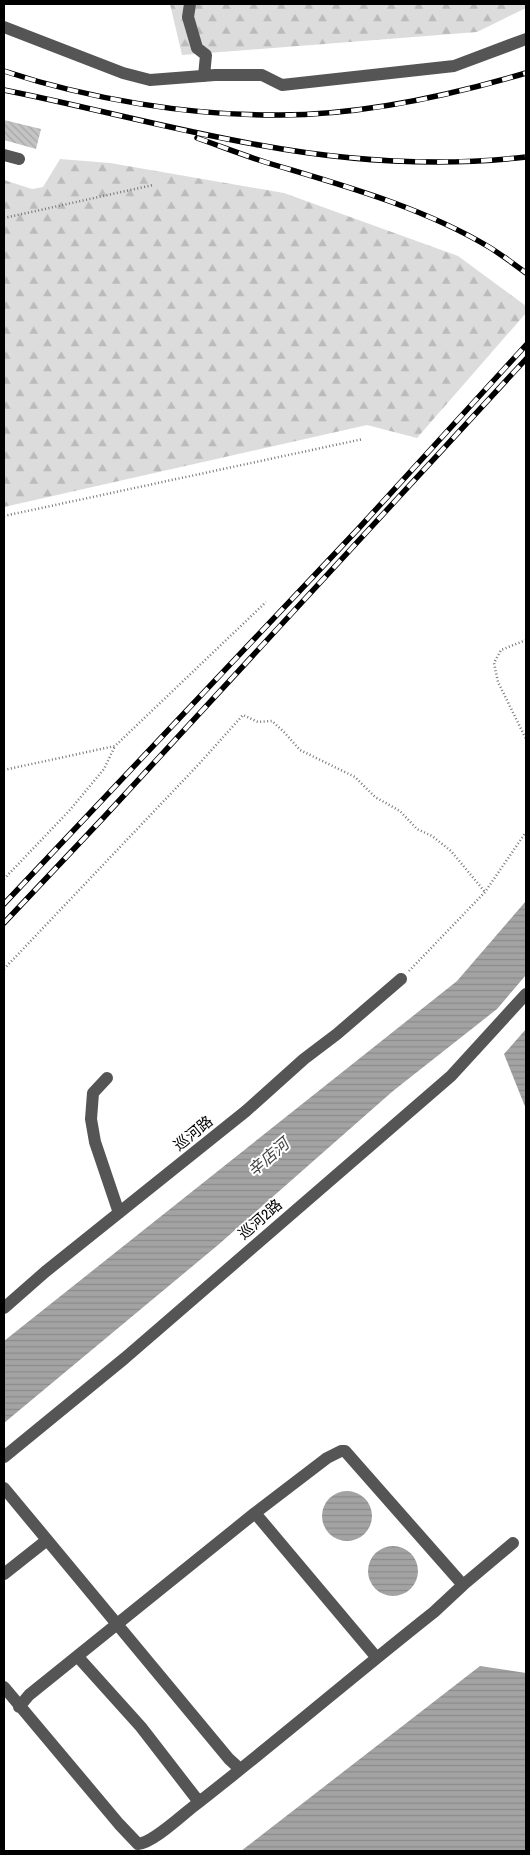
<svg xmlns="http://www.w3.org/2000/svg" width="530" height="1855" font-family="'Archivo Narrow','Noto Sans SC',sans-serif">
  <defs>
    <pattern id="forest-firs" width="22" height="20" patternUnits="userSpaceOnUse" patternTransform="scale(1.25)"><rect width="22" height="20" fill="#dcdcdc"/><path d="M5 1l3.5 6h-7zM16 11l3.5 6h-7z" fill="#bbb"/></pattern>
    <pattern id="water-rules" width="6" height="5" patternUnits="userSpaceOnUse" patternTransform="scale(1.25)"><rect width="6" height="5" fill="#a3a3a3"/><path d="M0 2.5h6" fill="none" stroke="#8b8b8b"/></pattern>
    <pattern id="building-back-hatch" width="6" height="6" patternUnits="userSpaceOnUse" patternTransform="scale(1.25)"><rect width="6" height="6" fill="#c4c4c4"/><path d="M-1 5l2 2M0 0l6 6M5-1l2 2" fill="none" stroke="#a7a7a7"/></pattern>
  </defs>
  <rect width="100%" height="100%" fill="#fff"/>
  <!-- forest -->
  <path fill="url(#forest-firs)" d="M170 4H526V8L477 32 182 55Z
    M60 159 110 163 284 193 458 256 526 306V313L417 438 367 425 4 507V180L32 189 43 187Z"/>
  <!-- water -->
  <path fill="url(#water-rules)" d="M526 901V975L497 1009 393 1091 218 1245 4 1423V1341L457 981Z
    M526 1029V1109L504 1054Z
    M322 1516a25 25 0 1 1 50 0a25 25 0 1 1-50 0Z
    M368 1571a25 25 0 1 1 50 0a25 25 0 1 1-50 0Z
    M480 1666 526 1673V1851H241Z"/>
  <!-- building -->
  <path fill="url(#building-back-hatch)" d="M4 120 41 129 36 149 4 140Z"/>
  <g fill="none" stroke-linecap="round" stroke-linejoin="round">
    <!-- path -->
    <path stroke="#777" stroke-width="2.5" stroke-dasharray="1 2.5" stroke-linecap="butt" d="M4 218 153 185
      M4 516 363 439
      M526 640 501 650 494 663 498 682 526 739
      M4 770 115 746 266 602
      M4 879 69 811 104 769 115 746
      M4 969 199 764 243 715 258 722 272 721 284 732 300 750 355 777 375 797 400 811 417 829 432 836 451 851 485 892
      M409 971 485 892 526 832"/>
    <!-- minor -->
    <path stroke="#555" stroke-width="12" d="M190 4 188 17 197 48 206 55 204 76
      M4 27 123 73 150 80 215 75H262L282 85 454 66 526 39
      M4 155 19 159
      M107 1078 93 1093 91 1119 95 1142 119 1213
      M4 1308 45 1272 246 1111 304 1059 337 1034 401 979
      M4 1457 125 1358 451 1076 526 994
      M4 1488 229 1759 240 1769
      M255 1513 377 1658
      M4 1574 47 1540
      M78 1657 141 1727 199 1802
      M4 1687 119 1824 138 1844C153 1843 182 1815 194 1806 275 1743 353 1676 434 1612L463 1585 513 1543
      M19 1707 29 1695 255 1513 327 1458 341 1451H345L463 1585"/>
    <defs>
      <path id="rail" d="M4 71C89 99 190 116 280 115 362 115 448 96 526 73
        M4 90C89 107 173 130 259 145 346 161 438 167 526 157
        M197 138C220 146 243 155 265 162 341 185 420 206 489 247 502 255 514 264 526 273
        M4 904 359 528 526 345
        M4 923 105 816 526 359"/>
    </defs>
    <!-- rail casing -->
    <use href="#rail" stroke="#000" stroke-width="5.5"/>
    <!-- rail -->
    <use href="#rail" stroke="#fff" stroke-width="4" stroke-dasharray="11" stroke-linecap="butt"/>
  </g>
  <g text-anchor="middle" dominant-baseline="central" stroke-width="4" stroke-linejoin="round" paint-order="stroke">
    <!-- street labels -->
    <g font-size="15" fill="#000" stroke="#fff">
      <text transform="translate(193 1133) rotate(-39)">巡河路</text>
      <text transform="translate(260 1219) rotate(-41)">巡河2路</text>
    </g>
    <!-- water labels -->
    <g font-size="16" font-style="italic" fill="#444" stroke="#fff">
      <text transform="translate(268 1157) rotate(-41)">辛店河</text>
    </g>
  </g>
  <!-- border -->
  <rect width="530" height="1855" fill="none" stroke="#000000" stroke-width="10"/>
</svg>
